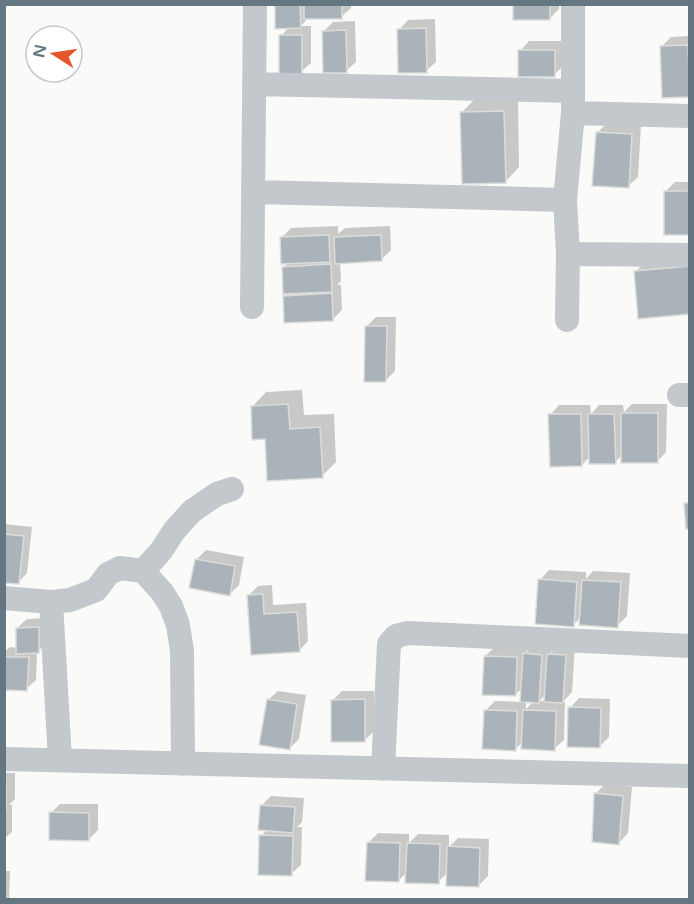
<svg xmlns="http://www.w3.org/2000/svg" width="694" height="904" font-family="'Varela Round',sans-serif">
  <rect width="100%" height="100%" fill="#fafaf8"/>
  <!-- shadow -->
  <path fill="#0003" fill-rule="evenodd" d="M276 4H351V8L341 17H309L301 26H311V63L301 72 281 36 289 27Z
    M514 4H559V9L549 19Z
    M435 19 436 62 426 71 399 30 408 20Z
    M355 21 356 62 346 71 324 31 333 22Z
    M690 36V95L661 47 671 37Z
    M529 41H564L563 66 554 75 520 51Z
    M518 97 519 167 505 182 462 112 476 98Z
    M607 123 641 125 638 177 628 186 597 133Z
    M675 182H690L689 234 666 191Z
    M338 226V234L345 228 390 226 391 250 381 260 340 262 341 281 337 285H341L342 310 333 319 285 296 289 292 283 268 289 262 281 238 291 228Z
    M690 254V313L636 271 650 257Z
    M376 317H396L395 371 385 381 367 326Z
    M302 390 304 415 334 414 336 462 322 476 267 437 252 407 266 392Z
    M632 404H667L666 452 657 462 622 455 615 462 590 456 582 465 550 415 559 405H590L591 414 599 405H623L624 412Z
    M4 524 32 527 27 573 18 583 4 581Z
    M206 550 244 557 239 585 230 594 196 560Z
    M549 570 586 572V579L593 571 630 573 627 616 617 626 581 617 573 625 540 580Z
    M272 585 273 605 306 603 308 641 299 651 252 654 249 595 258 586Z
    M48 618V642L37 652 36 680 26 689 4 688V652L10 647 17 648V628L27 619Z
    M534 645 551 646V653L558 645 575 646 572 692 563 702H565L564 740 554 749 523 742 515 749 486 710 495 701 521 702 522 688 515 695 485 656 495 647 526 648V652ZM546 694 545 701H539ZM526 701H534L526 709Z
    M278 691 306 695 299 739 289 749 268 700Z
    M342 691H374V731L364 741 333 700Z
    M579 698 610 699 609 737 600 746 570 708Z
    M4 773H15V799L9 805H12V832L4 839Z
    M605 784 632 787 628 833 619 843 595 794Z
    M271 796 304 798 302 822 297 827H302L301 865 291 874 261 836 267 830 261 806Z
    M60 804H98V830L89 839 51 813Z
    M378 833 409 834V843L418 834 449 835V847L458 838 489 839 488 876 478 886 447 873 438 882 407 872 398 881 369 842Z
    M4 871H10L9 900H4Z"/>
  <!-- building -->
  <path fill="#aab3b9" stroke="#dcdcda" stroke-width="1.5" d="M275 4H300L301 28 275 29Z
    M304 4H342V19H304Z
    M513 4H550V20H513Z
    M426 28 427 73H398L397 29Z
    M346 30 347 73H323L322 31Z
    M279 35H302V74H279Z
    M688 45 690 97 662 98 660 46Z
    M518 50H555V77H518Z
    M504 111 506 183 462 184 460 112Z
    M596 132 632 134 629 188 592 186Z
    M664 191H690V235H664Z
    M329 235 330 262 281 264 280 237Z
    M381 235 382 261 335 264 334 237Z
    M331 264 332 292 283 294 282 267Z
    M690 266V314L638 319 634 271Z
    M332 293 333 321 284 323 283 296Z
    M365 326H387L386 382H364Z
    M288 404 290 429 320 427 323 478 267 481 265 439 252 440 251 406Z
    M621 413H658V463H621Z
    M548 414H581L582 466 550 467Z
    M588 414H614L616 464H589Z
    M684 503H690V529H686Z
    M4 534 24 536 19 584 4 583Z
    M195 559 235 566 230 596 189 588Z
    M538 579 577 582 574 627 535 624Z
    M582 580 621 582 618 628 579 625Z
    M263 594 264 614 297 612 300 652 251 655 247 595Z
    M39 627V653L16 654V628Z
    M523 653 542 655 539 703 520 702Z
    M547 654 566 655 563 703 544 702Z
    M484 656 517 657 516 696 482 695Z
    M4 657H29L27 691 4 690Z
    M267 699 297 704 290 750 259 745Z
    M365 699V742H331V700Z
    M568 707 601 708 600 748 567 747Z
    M484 710 517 711 516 751 482 749Z
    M523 710 556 711 555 751 521 749Z
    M4 782H6V811H4Z
    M594 793 623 796 619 845 592 842Z
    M260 805 295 807 293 833 258 830Z
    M49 812 89 813V841L49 840Z
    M259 835 293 836 292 876 258 875Z
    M367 842 400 843 399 882 365 881Z
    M407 843 440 844 439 884 405 883Z
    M447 846 480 848 479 887 446 886Z"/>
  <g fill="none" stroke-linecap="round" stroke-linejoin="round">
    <!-- street -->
    <path stroke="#c3c8cc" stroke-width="24" d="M254 84 573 91
      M573 113 690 116
      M253 192 565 200
      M568 254 690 255
      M252 307 255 4
      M567 320 568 254 565 200 573 113V4
      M679 395H690
      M4 598 51 602 70 600 96 590 108 574 120 568 143 571
      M51 602 60 760
      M4 759 690 776
      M183 764 182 651 178 625 171 606 162 592 143 571 161 551 174 531 192 511 217 494 232 489
      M383 769 389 644 396 636 408 633 690 646"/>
  </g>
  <!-- border -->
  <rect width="694" height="904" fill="none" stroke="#657683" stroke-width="12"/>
  <!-- north arrow -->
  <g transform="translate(54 54) rotate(282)"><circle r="28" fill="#ffffff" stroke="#c1c8cd" stroke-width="1.5"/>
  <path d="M0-4.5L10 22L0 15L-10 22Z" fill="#e4572e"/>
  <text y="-9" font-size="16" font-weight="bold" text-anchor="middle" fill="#657683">N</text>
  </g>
</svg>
